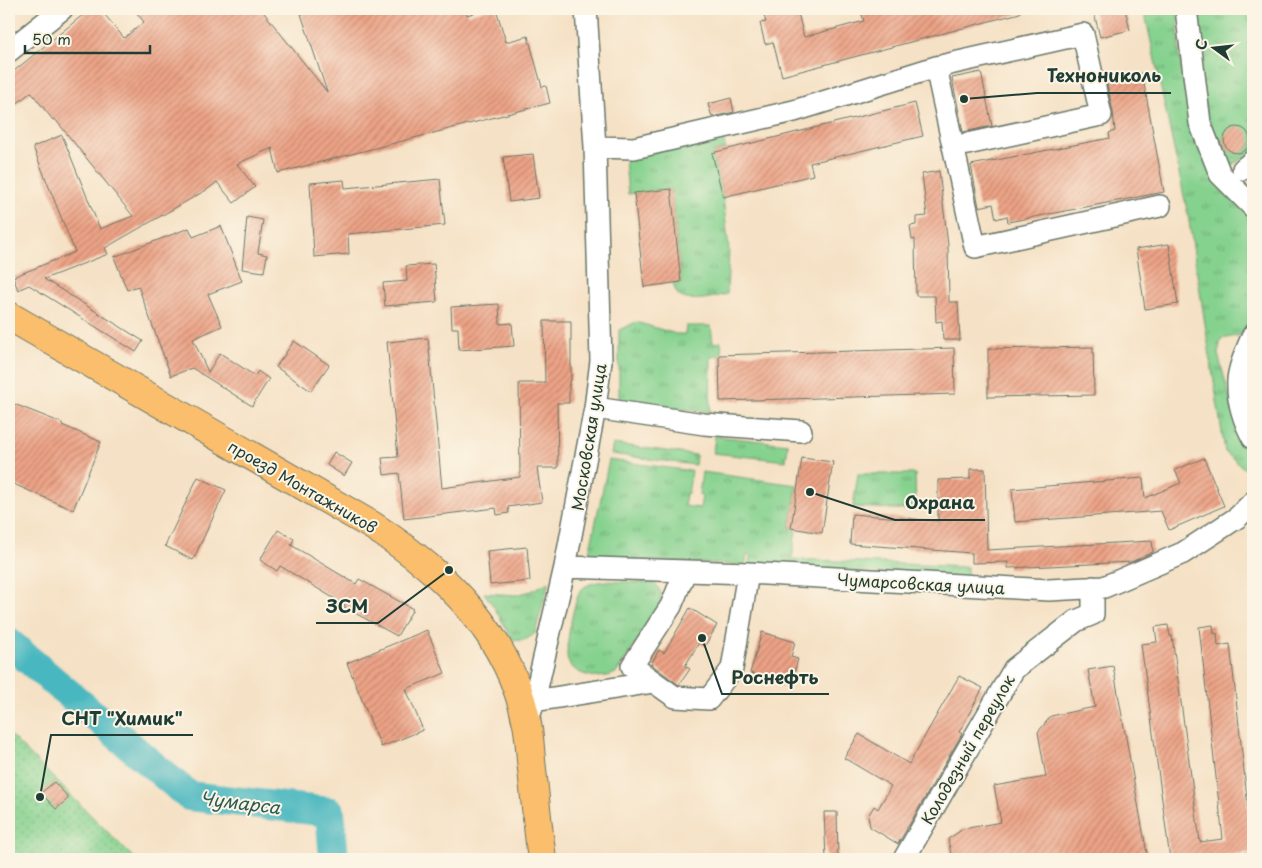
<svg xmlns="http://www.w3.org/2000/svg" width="1262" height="868" font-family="'Playpen Sans',sans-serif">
  <defs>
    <pattern id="grass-tufts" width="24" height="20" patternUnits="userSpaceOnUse" patternTransform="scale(1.25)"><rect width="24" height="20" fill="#85d18e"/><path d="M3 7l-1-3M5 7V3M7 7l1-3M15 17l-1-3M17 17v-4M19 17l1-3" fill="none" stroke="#6cab75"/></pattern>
    <pattern id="garden-dots" width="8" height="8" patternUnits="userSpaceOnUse" patternTransform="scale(1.25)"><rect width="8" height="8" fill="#85d18e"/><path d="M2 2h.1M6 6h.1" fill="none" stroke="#6cab75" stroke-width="1.8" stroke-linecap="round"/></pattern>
    <pattern id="building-hatch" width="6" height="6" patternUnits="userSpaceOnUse" patternTransform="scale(1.25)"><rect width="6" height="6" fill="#eda386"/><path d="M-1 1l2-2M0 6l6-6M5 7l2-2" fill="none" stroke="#bf866e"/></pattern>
  </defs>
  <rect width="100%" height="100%" fill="#fcf5e5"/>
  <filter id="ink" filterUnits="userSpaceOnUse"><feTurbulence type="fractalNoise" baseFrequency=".02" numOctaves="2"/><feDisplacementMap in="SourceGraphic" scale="10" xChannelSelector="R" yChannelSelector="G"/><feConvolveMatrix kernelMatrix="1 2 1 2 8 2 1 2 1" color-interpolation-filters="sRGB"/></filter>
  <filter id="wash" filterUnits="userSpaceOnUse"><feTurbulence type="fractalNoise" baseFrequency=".0096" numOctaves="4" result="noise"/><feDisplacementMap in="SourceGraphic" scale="20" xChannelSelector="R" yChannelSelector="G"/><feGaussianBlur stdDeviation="1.12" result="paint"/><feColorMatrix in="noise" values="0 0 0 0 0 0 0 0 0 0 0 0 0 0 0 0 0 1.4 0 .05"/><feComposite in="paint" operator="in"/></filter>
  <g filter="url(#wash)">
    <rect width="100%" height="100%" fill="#f5e1c5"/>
    <!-- grass -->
    <path fill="url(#grass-tufts)" stroke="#528761" fill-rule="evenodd" d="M1144 9H1178L1179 53 1187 104 1198 138 1253 214V322L1247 334 1221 339 1218 354 1237 424 1247 449 1253 454V476L1225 452 1188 215Z
      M1186 9H1253V153L1229 166 1253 191V200L1214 153ZM1235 127C1247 128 1252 137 1248 148L1240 153 1231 152C1220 144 1222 131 1235 127Z
      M715 135 722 136 726 149 712 153 723 197 729 250 727 294C716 297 691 303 681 297 676 294 675 289 673 283L681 282 671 189 628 194 625 160Z
      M636 322 676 334H685L686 326H711L713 343 721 342 722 355 711 357 710 412 619 402V330Z
      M715 436 788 444 786 461 713 453Z
      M613 444 696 455 695 465 611 454Z
      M609 460 692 471 688 493 686 494 684 506 700 508 702 496 699 495 702 472 797 485 790 528 796 530 792 559 967 567V579L749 565 750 555H747L745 565 588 558Z
      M858 474H915L916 510 853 507Z
      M606 581 654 583C663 591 662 598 659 608L617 672C604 681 575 677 568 661 564 652 574 598 581 590 587 583 598 582 606 581Z
      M549 582 535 633C527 640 522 642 512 639L494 607 484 593 516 595 531 591Z"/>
    <!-- garden -->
    <path fill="url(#garden-dots)" stroke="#528761" d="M9 734 135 859H9Z"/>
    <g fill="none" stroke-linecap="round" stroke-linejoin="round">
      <!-- river -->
      <path stroke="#48b7bf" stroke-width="30" d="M9 643 189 796 330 812 334 859"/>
    </g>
    <g id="blocks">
      <!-- building -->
      <path fill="url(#building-hatch)" d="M80 9H100L124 38 144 22 134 9H261L327 92 301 14 318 9H466L467 15 487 9H496L506 42 528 36 542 87 546 86 550 103 278 173 272 148 237 164 255 187 234 203 217 182 208 189 105 248 108 254 44 279 143 341 136 352 29 285 18 290 13 277 75 252 33 147 62 135 100 229 133 216 55 119 53 120 31 92 9 110V75L84 14Z
        M762 9H797L804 37 864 21 860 9H1020V13L782 76 773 42 765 44 760 23 766 22Z
        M1093 9H1125L1130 30 1100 37Z
        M981 72 992 126 963 132 952 78Z
        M1142 73 1164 192 1008 222 1007 216 996 219 993 204 979 207 971 165 1110 138 1109 133 1115 131 1113 112 1106 80Z
        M731 98 734 112 712 117 708 104Z
        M915 103 923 136 810 163 813 175 723 197 712 153Z
        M1224 140a13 13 0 1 1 26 0a13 13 0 1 1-26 0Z
        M533 154 539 198 509 202 503 157Z
        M939 171 948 245 949 302H958L960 340H943L942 321 936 322 935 296H916L915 239 912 240 910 226 916 225V217L927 216 922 174Z
        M440 179 445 225 348 234 349 254 314 257 310 183 344 180 345 188Z
        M671 189 681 282 644 287 634 193Z
        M247 217 263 220 258 253 267 255 264 272 242 269Z
        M221 226 242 281 208 294 222 326 193 339 208 372 220 353 255 376 258 371 269 379 252 406 192 368 171 376 138 286 127 290 114 257 189 228 193 237Z
        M1169 244 1178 304 1145 309 1136 249Z
        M434 264 437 302 385 306 383 283 407 281 406 266Z
        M499 304 500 324 512 323 514 346 459 350 458 328H452L451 307Z
        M544 321H571V381H569V403H557L558 468H537L542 502 508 507 509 513 497 515 496 508 404 519 399 473 384 475 382 458 398 457 387 342 428 338 442 488 520 477 519 383H545Z
        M294 341 329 365 311 391 276 367Z
        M1093 347 1094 395 988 397V349Z
        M954 348 955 394 720 401 719 355Z
        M9 402 62 423V425L101 442 73 510 9 482Z
        M334 452 352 463 344 476 327 465Z
        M802 458 833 462 822 533 791 528Z
        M1204 458 1224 506 1169 530 1161 511 1015 522 1012 489 1143 478 1145 498 1181 483 1175 470Z
        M970 469H985L987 550 1152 541 1153 552 1131 562 1008 568V562L972 563V553L850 544 852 514 938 521V480L970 479Z
        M198 477 226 490 193 560 165 546Z
        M278 530 294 539 291 545 356 584 359 579 413 609 397 636 344 607 345 605 280 566 277 571 260 560Z
        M527 547 530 581 490 585 487 551Z
        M690 608 717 625 705 646 699 643 685 666 690 669 679 685 651 664 659 650 664 653Z
        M1168 625 1170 636H1172L1200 842 1223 839 1199 627 1213 625 1214 634 1217 633 1218 646 1230 644 1253 852 1202 858V859H1170L1141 644 1157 642 1155 627Z
        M427 630 445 673 406 689 423 730 381 747 347 663Z
        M762 632 795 642 791 657 798 659 791 684 750 673Z
        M1113 666 1148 859H952L948 839 963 829 1001 822 994 786 1046 777 1038 732 1051 716 1095 707 1088 670Z
        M959 676 983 688 959 732 962 734 898 844 870 827 868 816 874 806 878 809 891 786 844 758 859 734 909 764Z
        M54 782 69 798 56 809 41 793Z
        M824 812H837L838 859H826Z"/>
    </g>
  </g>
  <g filter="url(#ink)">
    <use href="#blocks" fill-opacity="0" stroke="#6a7667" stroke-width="1"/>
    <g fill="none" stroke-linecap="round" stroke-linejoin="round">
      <defs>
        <path id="minor" d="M1186 9 1200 123 1220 174 1253 207
          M9 51 62 9
          M936 67 975 247 1160 206
          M595 147 634 148 794 111 936 67 1083 34 1101 115 953 147
          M1243 169 1253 161
          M1253 335C1248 346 1238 369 1238 381 1237 400 1244 422 1253 438
          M595 408 704 424 801 431
          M565 567 748 573 1049 590 1104 587 1183 553 1238 517 1253 502
          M654 682 632 666 671 606 685 572
          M534 701 654 682 675 697 709 699 732 669 748 573
          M527 724 534 701 565 567 595 408 601 361 595 147 586 9
          M904 859 1014 669 1076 621 1093 614V587"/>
        <path id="major" d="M9 316 373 526C447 574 509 635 527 724 530 738 530 754 532 769 535 799 538 829 542 859"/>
      </defs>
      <!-- minor casing -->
      <use href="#minor" stroke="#6a7667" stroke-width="24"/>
      <!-- major casing -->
      <use href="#major" stroke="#6a7667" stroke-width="30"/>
      <!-- minor -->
      <use href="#minor" stroke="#fff" stroke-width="21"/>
      <!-- major -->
      <use href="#major" stroke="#fabe6d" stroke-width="28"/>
    </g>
  </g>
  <g text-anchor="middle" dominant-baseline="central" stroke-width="4" stroke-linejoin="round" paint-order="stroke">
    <!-- street labels -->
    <g font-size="16" fill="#1f3d34" stroke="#fcf5e5">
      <text transform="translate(588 437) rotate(-81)">Московская улица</text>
      <text transform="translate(303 486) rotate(30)">проезд Монтажников</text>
      <text transform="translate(921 583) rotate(3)">Чумарсовская улица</text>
      <text transform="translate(967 749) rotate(-60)">Колодезный переулок</text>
    </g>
    <!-- water labels -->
    <g font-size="18" font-style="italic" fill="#295c57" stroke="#fcf5e5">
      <text transform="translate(240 802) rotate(7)">Чумарса</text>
    </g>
  </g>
  <!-- callouts -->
  <path fill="none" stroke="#1f3d34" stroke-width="2" d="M964 99L1037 93H1171M810 492L895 520H985M449 570L378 623H316M702 638L722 694H829M40 797L51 735H193"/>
  <g fill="#1f3d34" stroke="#fcf5e5" stroke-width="2">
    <circle cx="964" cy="99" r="5"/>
    <circle cx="810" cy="492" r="5"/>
    <circle cx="449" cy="570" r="5"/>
    <circle cx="702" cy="638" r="5"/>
    <circle cx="40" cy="797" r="5"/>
  </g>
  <g font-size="18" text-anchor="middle" font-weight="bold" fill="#1f3d34" stroke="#fcf5e5" stroke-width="4" stroke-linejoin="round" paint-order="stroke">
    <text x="1104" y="82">Технониколь</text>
    <text x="940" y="509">Охрана</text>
    <text x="347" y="613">ЗСМ</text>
    <text x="775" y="684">Роснефть</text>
    <text x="122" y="725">СНТ "Химик"</text>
  </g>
  <!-- margin -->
  <rect width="1262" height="868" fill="none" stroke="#fcf5e5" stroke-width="30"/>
  <!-- north arrow -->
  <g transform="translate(1214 48) rotate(285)" stroke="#fcf5e5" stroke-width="4" paint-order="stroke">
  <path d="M0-4L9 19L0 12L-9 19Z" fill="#1f3d34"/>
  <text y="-8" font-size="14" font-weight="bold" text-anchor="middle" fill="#1f3d34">С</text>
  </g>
  <!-- scale -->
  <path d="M25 45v8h125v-8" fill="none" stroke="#1f3d34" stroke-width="2.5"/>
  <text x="32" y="45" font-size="15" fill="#1f3d34" stroke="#fcf5e5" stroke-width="4" paint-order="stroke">50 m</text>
</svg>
